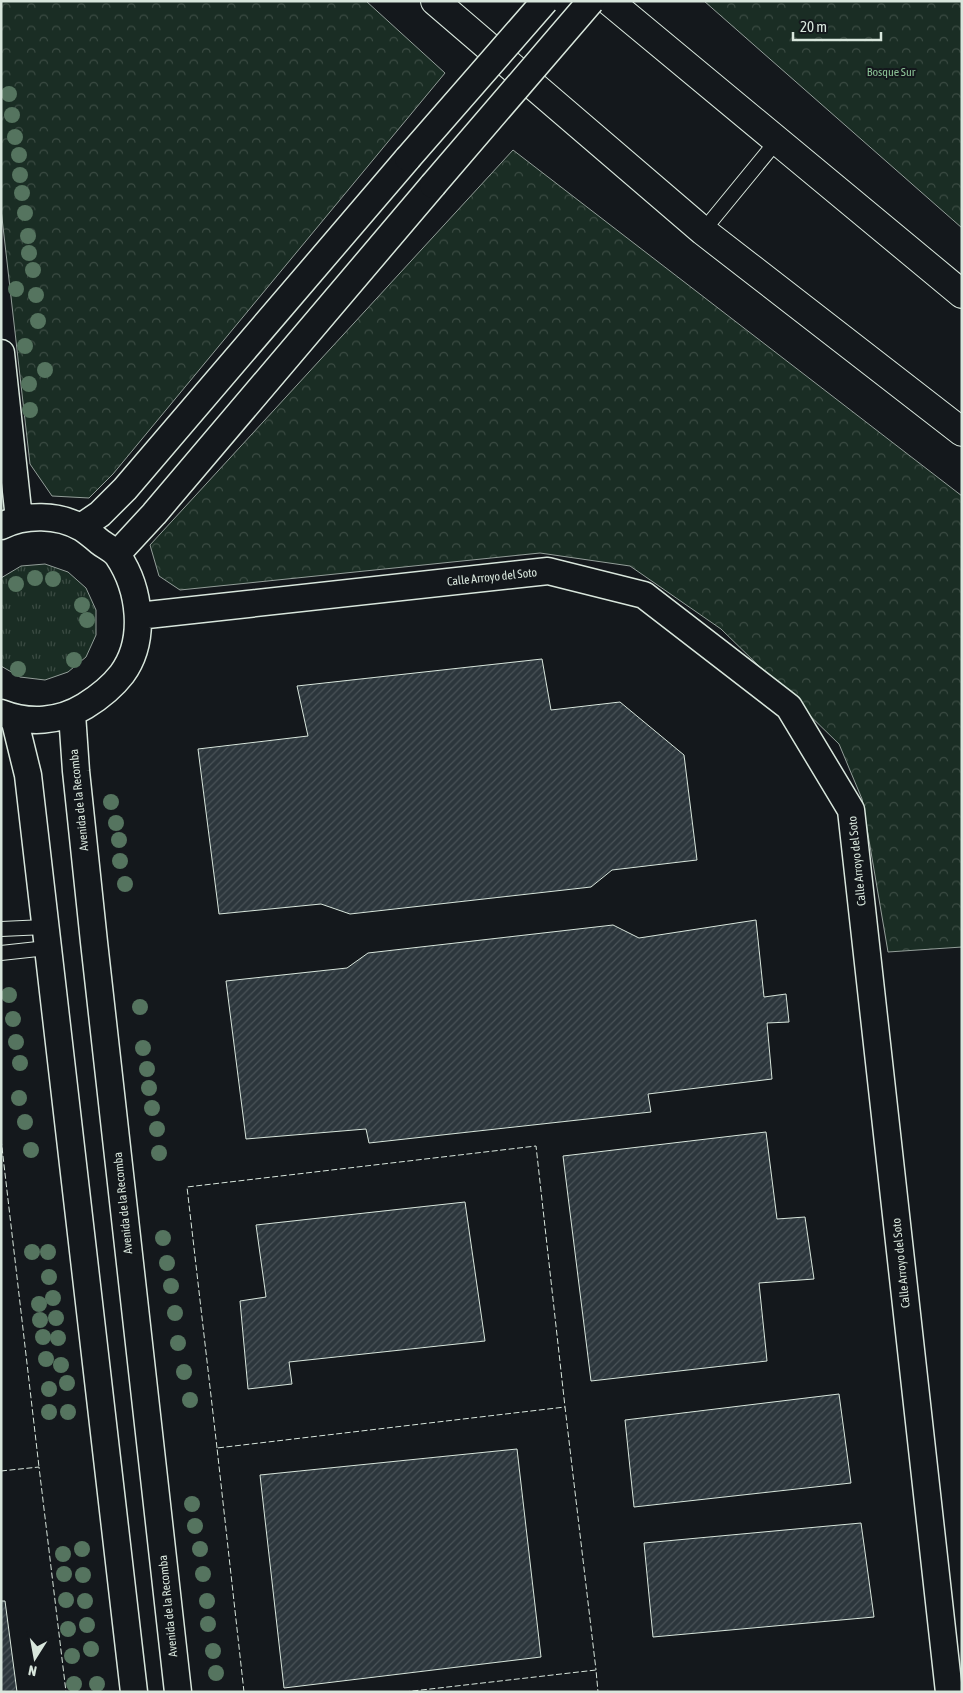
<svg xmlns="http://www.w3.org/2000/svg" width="963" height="1693" font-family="'Asap Condensed',sans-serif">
  <defs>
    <pattern id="grass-tufts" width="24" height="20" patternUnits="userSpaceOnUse" patternTransform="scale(1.25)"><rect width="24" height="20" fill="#1a2d24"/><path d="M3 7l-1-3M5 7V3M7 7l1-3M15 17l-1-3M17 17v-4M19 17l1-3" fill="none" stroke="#3b4b43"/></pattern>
    <pattern id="forest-crowns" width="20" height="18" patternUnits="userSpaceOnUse" patternTransform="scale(1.25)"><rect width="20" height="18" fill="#1a2d24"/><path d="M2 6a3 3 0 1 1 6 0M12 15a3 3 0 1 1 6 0" fill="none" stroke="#3b4b43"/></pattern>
    <pattern id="building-hatch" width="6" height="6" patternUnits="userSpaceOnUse" patternTransform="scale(1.25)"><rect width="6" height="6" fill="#2c363c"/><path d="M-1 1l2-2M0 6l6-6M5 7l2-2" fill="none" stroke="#4a5358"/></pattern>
  </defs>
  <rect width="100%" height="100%" fill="#14181c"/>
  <!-- grass -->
  <path fill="url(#grass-tufts)" stroke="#939e99" d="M45 564 68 572 86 588 96 610V635L86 657 68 672 45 680 20 677 1 666V578L21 566Z"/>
  <!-- forest -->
  <path fill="url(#forest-crowns)" stroke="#939e99" d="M1 1H366L445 73 113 474 89 498 52 496 30 464 1 209Z
    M704 1H962V228Z
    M513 150 962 496V947L888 952 862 799 839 744 721 629 630 566 540 553 180 590 159 576 150 545Z"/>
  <!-- building -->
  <path fill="url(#building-hatch)" stroke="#d8e6dc" d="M542 659 551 710 620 702 684 755 697 860 612 870 591 887 350 914 321 904 219 914 198 749 308 736 297 686Z
    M756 920 764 997 786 994 789 1022 767 1023 772 1079 648 1094 651 1112 369 1143 366 1129 246 1139 226 981 347 968 368 953 613 925 639 938Z
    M766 1132 777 1219 805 1217 814 1279 759 1283 767 1361 591 1381 563 1156Z
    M465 1202 485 1341 289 1362 292 1384 248 1389 240 1301 266 1297 256 1225Z
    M839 1394 851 1483 634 1507 625 1420Z
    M517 1449 541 1657 284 1688 260 1475Z
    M861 1523 874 1617 653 1637 644 1543Z
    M1 1601H5L17 1692H1Z"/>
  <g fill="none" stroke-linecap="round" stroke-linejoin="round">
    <defs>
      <path id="lane" d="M703 231 776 142
        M1 929 45 927
        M1 953 47 948"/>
      <path id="street" d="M1 353 19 519
        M1 526C25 514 58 514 82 528 88 532 94 537 100 542 105 546 114 550 118 556 140 589 147 640 122 674 112 687 98 698 85 706 59 722 29 724 1 713
        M81 527 100 514 125 489 408 158
        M117 554 154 514 433 185
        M138 616 548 571 644 595 789 707 851 810 949 1692
        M72 714 76 771 94 942 178 1692
        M14 718 28 775 134 1692"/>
      <path id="highway" d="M435 1 703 231 962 432
        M609 1 962 294"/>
    </defs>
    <!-- lane casing -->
    <use href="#lane" stroke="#d8e6dc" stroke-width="16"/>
    <!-- street casing -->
    <use href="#street" stroke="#d8e6dc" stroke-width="29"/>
    <!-- highway casing -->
    <use href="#highway" stroke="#d8e6dc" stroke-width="30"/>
    <!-- lane -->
    <use href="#lane" stroke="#14181c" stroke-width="14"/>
    <!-- street -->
    <use href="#street" stroke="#14181c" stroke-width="26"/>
    <!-- highway -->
    <use href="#highway" stroke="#14181c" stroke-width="28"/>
    <defs>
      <path id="street-bridge" d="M408 158 545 1
        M433 185 591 1"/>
    </defs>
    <!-- street-bridge casing -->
    <use href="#street-bridge" stroke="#d8e6dc" stroke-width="29" stroke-linecap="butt"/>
    <!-- street-bridge -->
    <use href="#street-bridge" stroke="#14181c" stroke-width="26"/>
    <!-- fence -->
    <path stroke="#d8e6dc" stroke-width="1" stroke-dasharray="6 2.5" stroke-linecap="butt" d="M1 1139 39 1467
      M217 1448 187 1187 536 1146 565 1407
      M1 1471 39 1467 66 1692
      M244 1692 217 1448 565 1407 596 1670
      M404 1692 596 1670 598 1692"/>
  </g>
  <!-- trees -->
  <g fill="#55745f">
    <circle cx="9" cy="94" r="8"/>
    <circle cx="12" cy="115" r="8"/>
    <circle cx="15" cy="137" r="8"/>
    <circle cx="19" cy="155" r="8"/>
    <circle cx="20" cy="175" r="8"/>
    <circle cx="22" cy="193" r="8"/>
    <circle cx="25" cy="213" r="8"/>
    <circle cx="28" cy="236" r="8"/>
    <circle cx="29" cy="253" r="8"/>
    <circle cx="33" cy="270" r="8"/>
    <circle cx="16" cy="289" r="8"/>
    <circle cx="36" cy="295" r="8"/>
    <circle cx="38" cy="321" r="8"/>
    <circle cx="25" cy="346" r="8"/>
    <circle cx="45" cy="370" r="8"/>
    <circle cx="29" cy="384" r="8"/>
    <circle cx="30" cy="410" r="8"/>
    <circle cx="35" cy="578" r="8"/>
    <circle cx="53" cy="579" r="8"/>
    <circle cx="16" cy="584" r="8"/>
    <circle cx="82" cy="605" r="8"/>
    <circle cx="87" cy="620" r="8"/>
    <circle cx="74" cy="660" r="8"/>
    <circle cx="18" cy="669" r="8"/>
    <circle cx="111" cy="802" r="8"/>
    <circle cx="116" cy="823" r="8"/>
    <circle cx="119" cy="840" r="8"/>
    <circle cx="120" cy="861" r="8"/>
    <circle cx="125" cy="884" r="8"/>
    <circle cx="9" cy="995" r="8"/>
    <circle cx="140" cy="1007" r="8"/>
    <circle cx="13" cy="1019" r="8"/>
    <circle cx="16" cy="1042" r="8"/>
    <circle cx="143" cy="1048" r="8"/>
    <circle cx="20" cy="1063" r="8"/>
    <circle cx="147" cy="1069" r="8"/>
    <circle cx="149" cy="1088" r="8"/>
    <circle cx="19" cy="1098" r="8"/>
    <circle cx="152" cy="1108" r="8"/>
    <circle cx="25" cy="1122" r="8"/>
    <circle cx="157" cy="1129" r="8"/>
    <circle cx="31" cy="1150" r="8"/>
    <circle cx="159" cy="1153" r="8"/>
    <circle cx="163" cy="1238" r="8"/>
    <circle cx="32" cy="1252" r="8"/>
    <circle cx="48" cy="1252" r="8"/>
    <circle cx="167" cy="1263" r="8"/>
    <circle cx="49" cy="1277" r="8"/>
    <circle cx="171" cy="1286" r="8"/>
    <circle cx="53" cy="1298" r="8"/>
    <circle cx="39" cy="1304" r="8"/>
    <circle cx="175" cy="1313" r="8"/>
    <circle cx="56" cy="1318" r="8"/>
    <circle cx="40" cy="1320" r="8"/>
    <circle cx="43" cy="1337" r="8"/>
    <circle cx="58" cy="1338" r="8"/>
    <circle cx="178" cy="1343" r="8"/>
    <circle cx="46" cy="1359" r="8"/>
    <circle cx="61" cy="1365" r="8"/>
    <circle cx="184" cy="1372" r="8"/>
    <circle cx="67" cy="1383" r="8"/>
    <circle cx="49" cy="1389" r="8"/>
    <circle cx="190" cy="1400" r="8"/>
    <circle cx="49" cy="1412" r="8"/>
    <circle cx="68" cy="1412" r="8"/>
    <circle cx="192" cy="1504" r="8"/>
    <circle cx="195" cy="1526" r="8"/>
    <circle cx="82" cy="1549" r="8"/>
    <circle cx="200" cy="1549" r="8"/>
    <circle cx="63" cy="1554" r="8"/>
    <circle cx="64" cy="1574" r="8"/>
    <circle cx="203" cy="1574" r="8"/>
    <circle cx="83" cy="1575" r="8"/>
    <circle cx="66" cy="1600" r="8"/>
    <circle cx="85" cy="1601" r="8"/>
    <circle cx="207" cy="1601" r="8"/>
    <circle cx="208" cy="1624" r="8"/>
    <circle cx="87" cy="1625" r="8"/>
    <circle cx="68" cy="1629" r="8"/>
    <circle cx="91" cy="1649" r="8"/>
    <circle cx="213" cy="1651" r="8"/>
    <circle cx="72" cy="1656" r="8"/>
    <circle cx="216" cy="1673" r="8"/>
    <circle cx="74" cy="1684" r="8"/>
    <circle cx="97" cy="1684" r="8"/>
  </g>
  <g text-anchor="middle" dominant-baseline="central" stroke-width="4" stroke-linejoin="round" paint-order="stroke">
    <!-- park labels -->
    <g font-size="12" fill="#8ac095" stroke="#14181c">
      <text x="891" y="72">Bosque Sur</text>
    </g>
    <!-- street labels -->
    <g font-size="12" fill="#d8e6dc" stroke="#14181c">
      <text transform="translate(492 577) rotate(-6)">Calle Arroyo del Soto</text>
      <text transform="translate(79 800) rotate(-96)">Avenida de la Recomba</text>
      <text transform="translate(857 861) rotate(-96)">Calle Arroyo del Soto</text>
      <text transform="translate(123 1203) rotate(-96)">Avenida de la Recomba</text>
      <text transform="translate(901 1263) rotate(-96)">Calle Arroyo del Soto</text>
      <text transform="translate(168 1606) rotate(-96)">Avenida de la Recomba</text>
    </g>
  </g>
  <!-- border -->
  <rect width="963" height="1693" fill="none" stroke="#d8e6dc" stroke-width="5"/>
  <!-- north arrow -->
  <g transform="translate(35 1658) rotate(191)" stroke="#14181c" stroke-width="4" paint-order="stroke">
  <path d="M0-4L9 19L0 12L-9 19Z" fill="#d8e6dc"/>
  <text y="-8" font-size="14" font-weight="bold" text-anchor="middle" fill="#d8e6dc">N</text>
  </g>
  <!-- scale -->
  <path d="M793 32v8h88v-8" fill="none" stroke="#d8e6dc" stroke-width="2.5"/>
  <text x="800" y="32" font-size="15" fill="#d8e6dc" stroke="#14181c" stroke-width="4" paint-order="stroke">20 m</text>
</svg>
